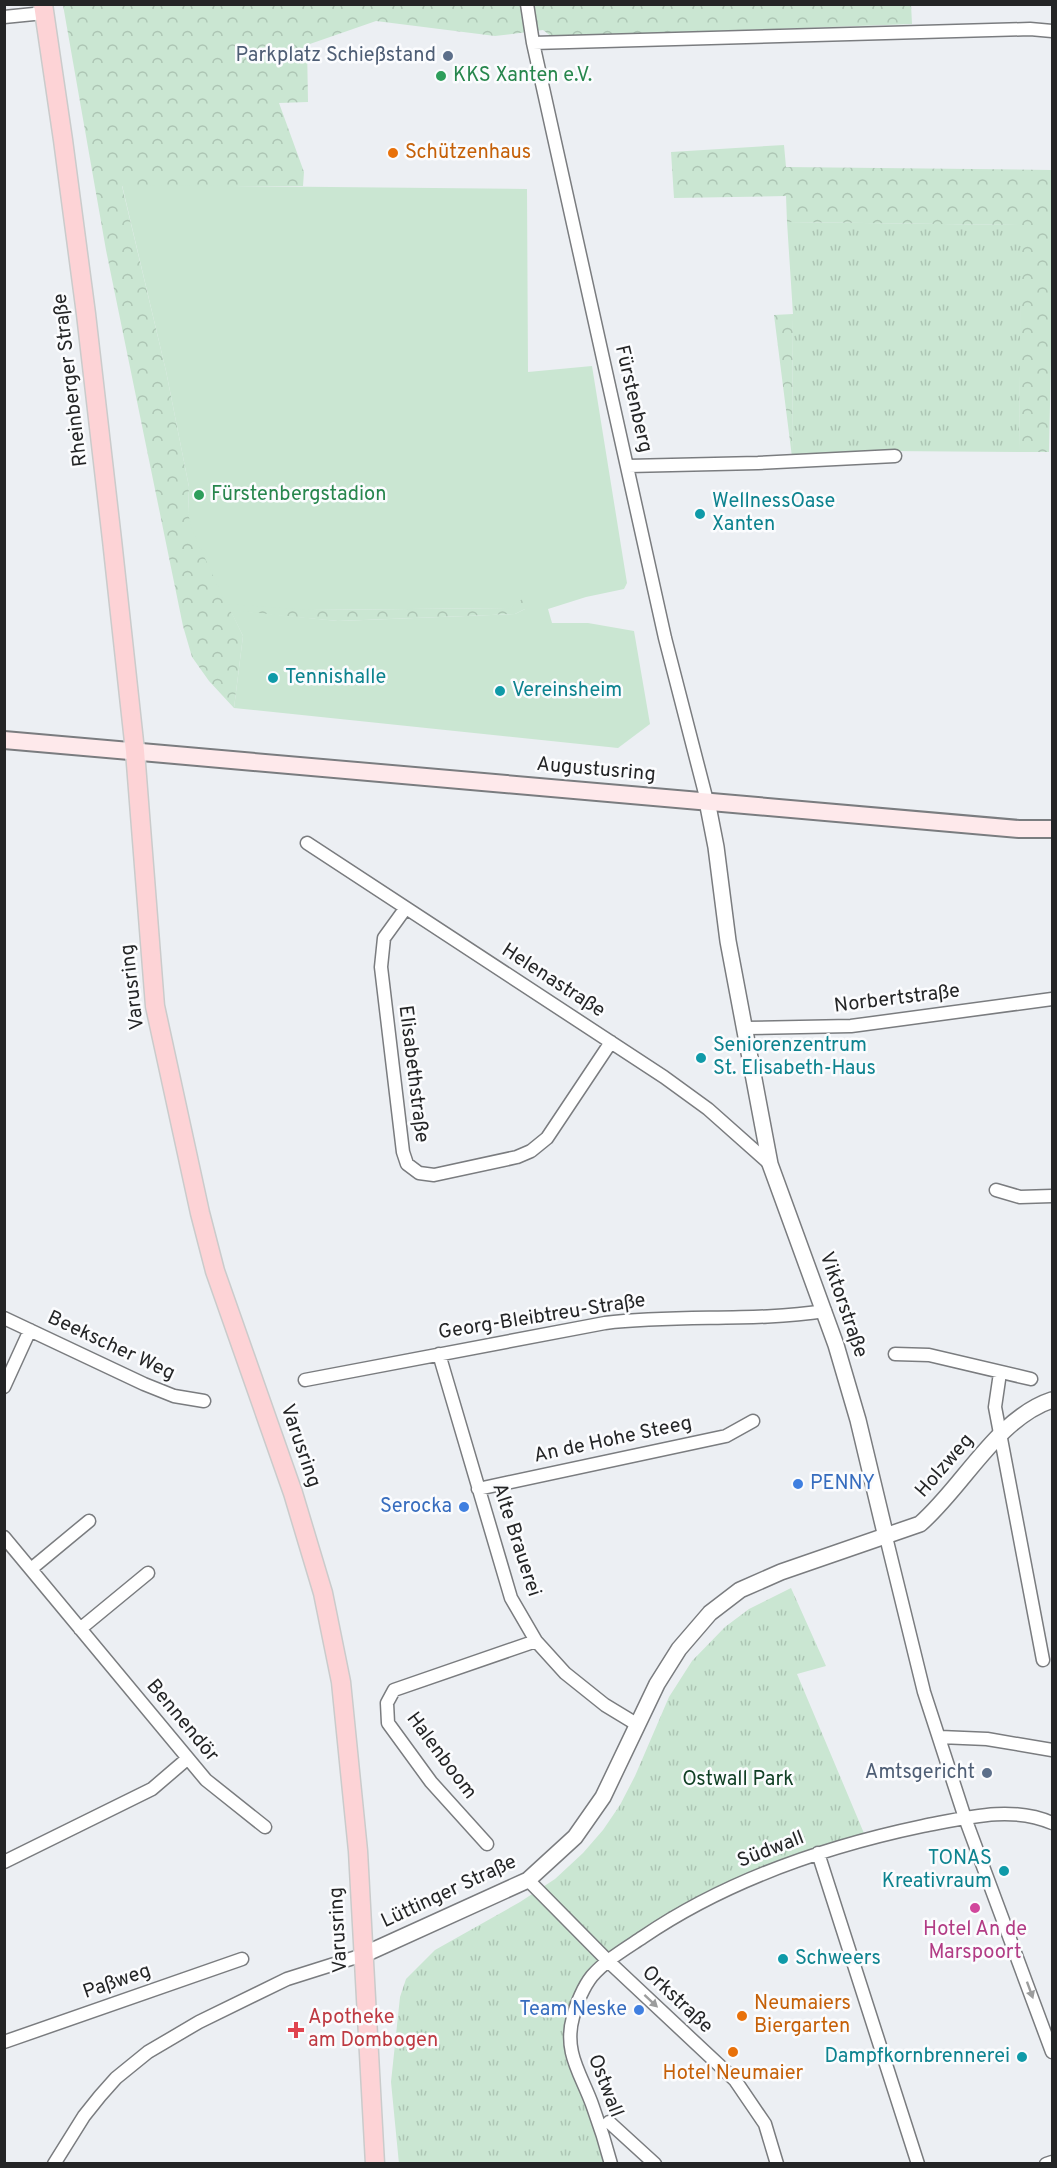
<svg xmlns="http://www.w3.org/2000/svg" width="1057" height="2168" font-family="Overpass,sans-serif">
  <defs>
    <pattern id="grass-tufts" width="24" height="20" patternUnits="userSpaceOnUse" patternTransform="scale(1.5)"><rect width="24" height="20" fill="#cae6d2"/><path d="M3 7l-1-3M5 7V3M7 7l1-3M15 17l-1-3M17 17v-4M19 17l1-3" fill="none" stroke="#adc5b4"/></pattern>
    <pattern id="forest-crowns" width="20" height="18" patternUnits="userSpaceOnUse" patternTransform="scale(1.5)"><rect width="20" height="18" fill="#cae6d2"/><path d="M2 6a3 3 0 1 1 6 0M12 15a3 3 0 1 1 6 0" fill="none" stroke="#adc5b4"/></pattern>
  </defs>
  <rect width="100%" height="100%" fill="#eceff3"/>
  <!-- grass -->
  <path fill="url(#grass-tufts)" d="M787 222 1022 225 1019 452 885 451 792 457 793 314Z
    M791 1588 826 1666 797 1674 866 1838 678 1913 591 1978 569 2041 611 2163 399 2164 391 2082 400 1997 406 1979 435 1950 520 1902 555 1879 583 1853 603 1830 620 1805 635 1776 669 1697 692 1661 725 1627 749 1609Z"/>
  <!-- forest -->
  <path fill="url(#forest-crowns)" d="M911 4 912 24 552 37 543 30 495 36 376 21 307 45 308 102 279 103 304 172 303 186H122L166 371 189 487 188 513 312 610 509 608 525 596V609L515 614 338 621 231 611 243 636 234 708 209 681 192 657 183 626 106 250 63 5Z
    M784 145 786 167 1052 170V311L1049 452H1019L1021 225 787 222 786 196 674 198 671 152Z
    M793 314 792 457 774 315Z"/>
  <!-- pitch -->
  <path fill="#cae6d2" d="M122 185 527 189 528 372 592 366 627 583 624 589 586 597 548 609 552 623H588L634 631 650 724 618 748 234 708 243 636 230 610 338 621 515 614 525 609V597L510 608 312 610 226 604 192 530 188 513 189 487 166 371Z"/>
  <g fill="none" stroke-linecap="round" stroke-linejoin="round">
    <defs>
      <path id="minor" d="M527 4 533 43 665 638 707 801
        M4 17 44 13
        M533 43 1030 29 1052 31
        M628 466 758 463 895 456
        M307 843 664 1077 708 1109 770 1164
        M405 909 384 938 381 967 403 1152 407 1164 419 1173 434 1175 517 1157 531 1151 547 1138 611 1042
        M745 1028 851 1026 1052 999
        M996 1190 1020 1197 1052 1196
        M4 1318 144 1384 174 1396 204 1401
        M439 1354 511 1598 536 1641 565 1673 605 1705 638 1725
        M895 1354 929 1355 1031 1379
        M1000 1373 995 1407 1043 1660
        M305 1380 605 1323C678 1314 753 1322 825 1311
        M4 1387 30 1330
        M478 1489 726 1436 753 1421
        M4 1537 206 1780 265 1827
        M886 1537 924 1692 965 1818 1052 2052
        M31 1569 89 1521
        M80 1629 148 1573
        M940 1737 987 1739 1052 1750
        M487 1844 431 1782 388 1723 387 1703 394 1690 536 1641
        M818 1853 918 2164
        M4 1862 152 1789 187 1759
        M528 1880 608 1961 735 2080 765 2124 777 2164
        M4 2042 242 1959
        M609 2122 655 2164
        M54 2164 84 2116 100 2096 116 2078 148 2052 199 2022 287 1979 363 1955
        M611 2164C606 2145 600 2126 593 2107 582 2075 563 2053 573 2017 576 2004 584 1986 592 1976 606 1960 625 1949 643 1937 727 1880 823 1847 923 1826 965 1818 1011 1805 1052 1823
        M1046 2164 1052 2162"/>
      <path id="tertiary" d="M707 801 716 847 728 941 770 1164 836 1345 858 1420 886 1537
        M363 1955 528 1880 575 1837 603 1797 657 1684 679 1649 710 1613 740 1590 781 1572 920 1524C963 1487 997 1418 1052 1400"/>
      <path id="secondary" d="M4 740 1019 829H1052"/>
      <path id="primary" d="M43 4 63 140 86 314 112 540 135 751 155 1006 200 1213 215 1271 293 1493 323 1593 341 1682 358 1851 375 2164"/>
    </defs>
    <!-- minor casing -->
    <use href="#minor" stroke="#7a7c7f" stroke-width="15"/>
    <!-- tertiary casing -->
    <use href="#tertiary" stroke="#7a7c7f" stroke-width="18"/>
    <!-- secondary casing -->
    <use href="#secondary" stroke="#7a7c7f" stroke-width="20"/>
    <!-- primary casing -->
    <use href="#primary" stroke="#cacbcb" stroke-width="21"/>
    <!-- minor -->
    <use href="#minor" stroke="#fff" stroke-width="12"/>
    <!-- tertiary -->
    <use href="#tertiary" stroke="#fff" stroke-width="15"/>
    <!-- secondary -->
    <use href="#secondary" stroke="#fee9eb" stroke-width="16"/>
    <!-- primary -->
    <use href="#primary" stroke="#fdd3d6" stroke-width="18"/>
  </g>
  <!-- one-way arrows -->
  <defs><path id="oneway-solid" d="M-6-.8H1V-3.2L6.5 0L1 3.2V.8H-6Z" transform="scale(1.5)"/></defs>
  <g fill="#9c9d9d">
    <use href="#oneway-solid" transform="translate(1030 1990) rotate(70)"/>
    <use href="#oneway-solid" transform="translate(651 2001) rotate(43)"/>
  </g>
  <!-- markers -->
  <g fill="#5c6f8a" stroke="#fbfcfe" stroke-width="2">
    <circle cx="448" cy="56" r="6"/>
    <circle cx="987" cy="1773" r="6"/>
  </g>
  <g fill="#2e9e5b" stroke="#fbfcfe" stroke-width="2">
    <circle cx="441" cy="76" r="6"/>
    <circle cx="199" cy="495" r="6"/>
  </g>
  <g fill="#e8710a" stroke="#fbfcfe" stroke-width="2">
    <circle cx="393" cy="153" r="6"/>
    <circle cx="742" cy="2016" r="6"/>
    <circle cx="733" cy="2052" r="6"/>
  </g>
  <g fill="#0f9aa8" stroke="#fbfcfe" stroke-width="2">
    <circle cx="700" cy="514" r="6"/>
    <circle cx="273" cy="678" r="6"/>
    <circle cx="500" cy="691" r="6"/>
    <circle cx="701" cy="1058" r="6"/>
    <circle cx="1004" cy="1871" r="6"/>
    <circle cx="783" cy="1959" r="6"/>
    <circle cx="1022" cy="2057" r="6"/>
  </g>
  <g fill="#3f7fe0" stroke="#fbfcfe" stroke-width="2">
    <circle cx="798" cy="1484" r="6"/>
    <circle cx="464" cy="1507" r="6"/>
    <circle cx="639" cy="2010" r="6"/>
  </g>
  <circle fill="#d1479c" stroke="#fbfcfe" stroke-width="2" cx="975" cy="1908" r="6"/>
  <path fill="#e0444e" stroke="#fbfcfe" stroke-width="2" d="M293 2021h6v6h6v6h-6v6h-6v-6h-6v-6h6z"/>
  <g text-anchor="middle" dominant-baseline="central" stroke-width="5" stroke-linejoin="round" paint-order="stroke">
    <!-- service labels -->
    <g font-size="20" fill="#4e5e75" stroke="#fbfcfe" text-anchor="end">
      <text x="436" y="56">Parkplatz Schießstand</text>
      <text x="975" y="1773">Amtsgericht</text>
    </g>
    <!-- leisure labels -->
    <g font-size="20" fill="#27864d" stroke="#fbfcfe" text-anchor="start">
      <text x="453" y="76">KKS Xanten e.V.</text>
      <text x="211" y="495">Fürstenbergstadion</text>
    </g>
    <!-- food labels -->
    <g font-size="20" fill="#c56008" stroke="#fbfcfe" text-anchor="start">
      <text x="405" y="153">Schützenhaus</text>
      <text x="754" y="2004">Neumaiers<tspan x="754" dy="23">Biergarten</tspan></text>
      <text x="733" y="2074" text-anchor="middle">Hotel Neumaier</text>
    </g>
    <!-- street labels -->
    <g font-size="20" fill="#242526" stroke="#fbfcfe">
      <text transform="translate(71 380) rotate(-97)">Rheinberger Straße</text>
      <text transform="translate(633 399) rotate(77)">Fürstenberg</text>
      <text transform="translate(596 770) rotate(5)">Augustusring</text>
      <text transform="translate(553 981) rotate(33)">Helenastraße</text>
      <text transform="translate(133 987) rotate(-97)">Varusring</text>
      <text transform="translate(897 999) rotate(-7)">Norbertstraße</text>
      <text transform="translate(413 1074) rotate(83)">Elisabethstraße</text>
      <text transform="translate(843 1305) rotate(71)">Viktorstraße</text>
      <text transform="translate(542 1317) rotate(-9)">Georg-Bleibtreu-Straße</text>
      <text transform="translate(111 1346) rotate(25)">Beekscher Weg</text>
      <text transform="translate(613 1440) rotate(-12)">An de Hohe Steeg</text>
      <text transform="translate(300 1446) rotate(71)">Varusring</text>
      <text transform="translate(945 1466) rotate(-49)">Holzweg</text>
      <text transform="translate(516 1540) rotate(72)">Alte Brauerei</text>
      <text transform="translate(182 1721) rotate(50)">Bennendör</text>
      <text transform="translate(441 1756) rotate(53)">Halenboom</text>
      <text transform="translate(771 1850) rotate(-21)">Südwall</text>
      <text transform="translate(449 1892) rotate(-25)">Lüttinger Straße</text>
      <text transform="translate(339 1930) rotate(-93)">Varusring</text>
      <text transform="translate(117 1982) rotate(-19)">Paßweg</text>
      <text transform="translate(677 2000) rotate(43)">Orkstraße</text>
      <text transform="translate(605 2086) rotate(69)">Ostwall</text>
    </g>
    <!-- culture labels -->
    <g font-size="20" fill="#0d838f" stroke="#fbfcfe" text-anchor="start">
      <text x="712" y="502">WellnessOase<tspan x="712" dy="23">Xanten</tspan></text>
      <text x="285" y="678">Tennishalle</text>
      <text x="512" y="691">Vereinsheim</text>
      <text x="713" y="1046">Seniorenzentrum<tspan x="713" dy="23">St. Elisabeth-Haus</tspan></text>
      <text x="992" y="1859" text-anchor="end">TONAS<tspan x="992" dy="23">Kreativraum</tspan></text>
      <text x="795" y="1959">Schweers</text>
      <text x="1010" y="2057" text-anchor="end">Dampfkornbrennerei</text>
    </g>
    <!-- shop labels -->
    <g font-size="20" fill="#366cbe" stroke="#fbfcfe" text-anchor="end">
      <text x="810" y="1484" text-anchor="start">PENNY</text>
      <text x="452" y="1507">Serocka</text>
      <text x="627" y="2010">Team Neske</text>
    </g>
    <!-- park labels -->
    <g font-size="20" fill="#114025" stroke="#fbfcfe">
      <text x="738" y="1780">Ostwall Park</text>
    </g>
    <!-- hotel labels -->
    <g font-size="20" fill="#b23c85" stroke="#fbfcfe">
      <text x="975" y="1930">Hotel An de<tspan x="975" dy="23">Marspoort</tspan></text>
    </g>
    <!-- health labels -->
    <g font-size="20" fill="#be3a42" stroke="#fbfcfe" text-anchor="start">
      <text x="308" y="2018">Apotheke<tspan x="308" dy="23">am Dombogen</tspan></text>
    </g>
  </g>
  <!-- border -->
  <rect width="1057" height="2168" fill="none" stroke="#242526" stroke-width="12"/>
</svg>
